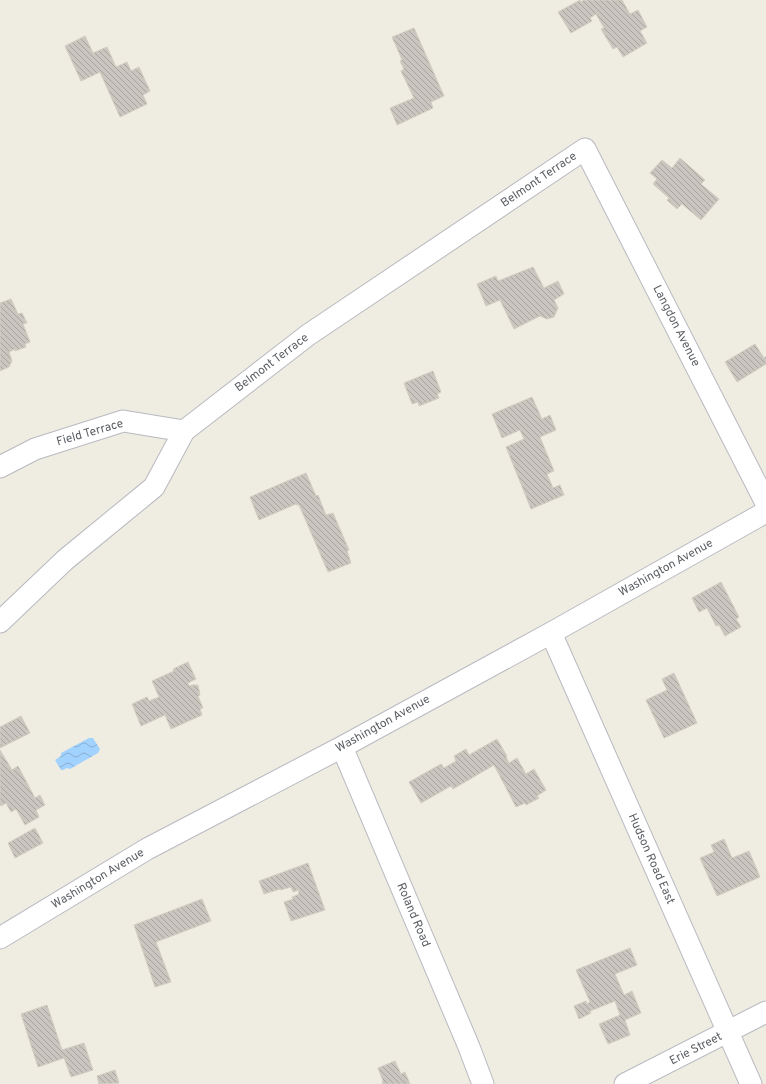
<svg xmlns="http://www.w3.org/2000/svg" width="766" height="1084" font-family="Overpass,sans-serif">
  <defs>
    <pattern id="water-waves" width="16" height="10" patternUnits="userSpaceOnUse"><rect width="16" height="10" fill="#a2d3ff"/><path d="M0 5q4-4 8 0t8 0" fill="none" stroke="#87aed2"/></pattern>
    <pattern id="building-back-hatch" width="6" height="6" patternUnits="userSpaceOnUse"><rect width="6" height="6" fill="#cac6bf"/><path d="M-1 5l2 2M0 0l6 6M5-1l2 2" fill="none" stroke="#a7a49f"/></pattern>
  </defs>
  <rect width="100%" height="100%" fill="#efece2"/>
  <!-- water -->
  <path fill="url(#water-waves)" d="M89 738H93L100 749 98 753 70 769 67 768 63 770H61L55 760 61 756V753Z"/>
  <!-- building -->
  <path fill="url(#building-back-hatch)" stroke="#d4cec0" d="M580 0 581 2 584 0H622L630 14 638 10 647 27 640 31 647 43 623 57 617 47 613 49 601 29 604 28 596 14 590 18 592 21 571 33 558 12Z
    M414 28 444 96 431 102 433 108 397 125 390 108 414 98 401 71 404 69 400 61 402 60 400 55 392 37Z
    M85 36 93 53 107 47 116 67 127 62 131 71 139 67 150 91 143 95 147 104 120 117 100 72 81 81 65 46Z
    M680 158 705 180 701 184 719 199 701 220 682 204 677 209 667 200 669 198 653 184 657 179 650 173 662 160 672 168Z
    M533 267 544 288 558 281 564 294 554 300 558 308 554 317 547 319 540 316 514 329 500 300 486 306 477 284 496 276 498 281Z
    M11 299 18 314 22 313 27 323 23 324 30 342 25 344 26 347 15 351V349L9 352 12 361 9 367 0 371V303Z
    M755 344 764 358 766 356V364L737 382 725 362Z
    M433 371 441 392 437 394 439 398 419 406 418 402 412 404 404 383Z
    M532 397 542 419 550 415 556 430 540 437 554 471 547 474 553 488 560 485 564 495 531 509 506 447 524 439 520 430 502 438 492 414Z
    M306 473 316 496 318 495 326 515 333 513 349 550 347 551 351 563 328 572 299 505H297L296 504 259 520 250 497Z
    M721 582 739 617 736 619 741 627 725 636 719 625 716 626 707 608 699 612 692 598Z
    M188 662 196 679 188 683 189 686 192 685H198L200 695 198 696 203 708 200 709 202 715 171 729 165 715 141 726 132 704 147 697 149 701 159 697 152 681 174 671 173 669Z
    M674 673 697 723 664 738 646 700 667 690 662 679Z
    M21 716 30 733 0 748V727Z
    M497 739 507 756 506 757 509 763 517 758 526 774 534 769 546 790 537 796 539 798 526 805 525 803 516 807 494 765 453 789 451 786 421 803 409 782 441 764 444 768 456 761 454 756 466 749 469 755Z
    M0 750 12 770 18 766 35 798 40 795 45 805 36 810 39 817 25 825 16 809 11 812 6 803 1 806 0 804Z
    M35 828 43 843 15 858 8 843Z
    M724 839 732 858 749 851 760 877 717 896 700 858 714 852 711 845Z
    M308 863 325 910 291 921 284 902 293 899 292 897 299 894 298 890 293 892 291 887 280 890V889L264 894 259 881Z
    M202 899 211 921 156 942 171 982 155 987 134 925Z
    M630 948 637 965 615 974 624 995 632 991 641 1013 625 1020 630 1035 608 1044 599 1024 620 1015 615 1001 590 1011 591 1013 579 1019 574 1006 586 1001 587 1004 590 1002 576 970Z
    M47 1005 62 1050 84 1043 93 1070 71 1077 64 1058 38 1067 21 1014Z
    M395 1061 401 1074 405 1072 410 1084H383L382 1082 383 1081 378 1068Z
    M115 1070 119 1083 99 1084 97 1076Z"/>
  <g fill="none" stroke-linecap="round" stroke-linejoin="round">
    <defs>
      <path id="minor" d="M0 467 35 449 123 421 184 431
        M0 622 65 560 154 487 184 431 308 335 585 149 766 503
        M551 633 751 1084
        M342 747 469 1047 483 1084
        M0 938 147 849 342 747 551 633 766 512
        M625 1084 766 1012"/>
    </defs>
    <!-- minor casing -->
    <use href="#minor" stroke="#b8bac0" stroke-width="23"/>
    <!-- minor -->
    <use href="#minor" stroke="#fff" stroke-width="21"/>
  </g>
  <g text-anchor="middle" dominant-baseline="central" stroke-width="4" stroke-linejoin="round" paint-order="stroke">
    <!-- street labels -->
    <g font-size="12" fill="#5b5f64" stroke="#fff">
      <text transform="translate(539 180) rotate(-34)">Belmont Terrace</text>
      <text transform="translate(676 326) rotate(63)">Langdon Avenue</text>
      <text transform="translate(272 363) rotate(-37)">Belmont Terrace</text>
      <text transform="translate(90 433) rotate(-16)">Field Terrace</text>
      <text transform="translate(666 568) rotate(-29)">Washington Avenue</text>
      <text transform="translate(383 724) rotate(-29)">Washington Avenue</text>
      <text transform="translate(651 859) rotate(66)">Hudson Road East</text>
      <text transform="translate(98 879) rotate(-31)">Washington Avenue</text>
      <text transform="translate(413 915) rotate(67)">Roland Road</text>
      <text transform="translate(696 1049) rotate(-27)">Erie Street</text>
    </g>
  </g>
</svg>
